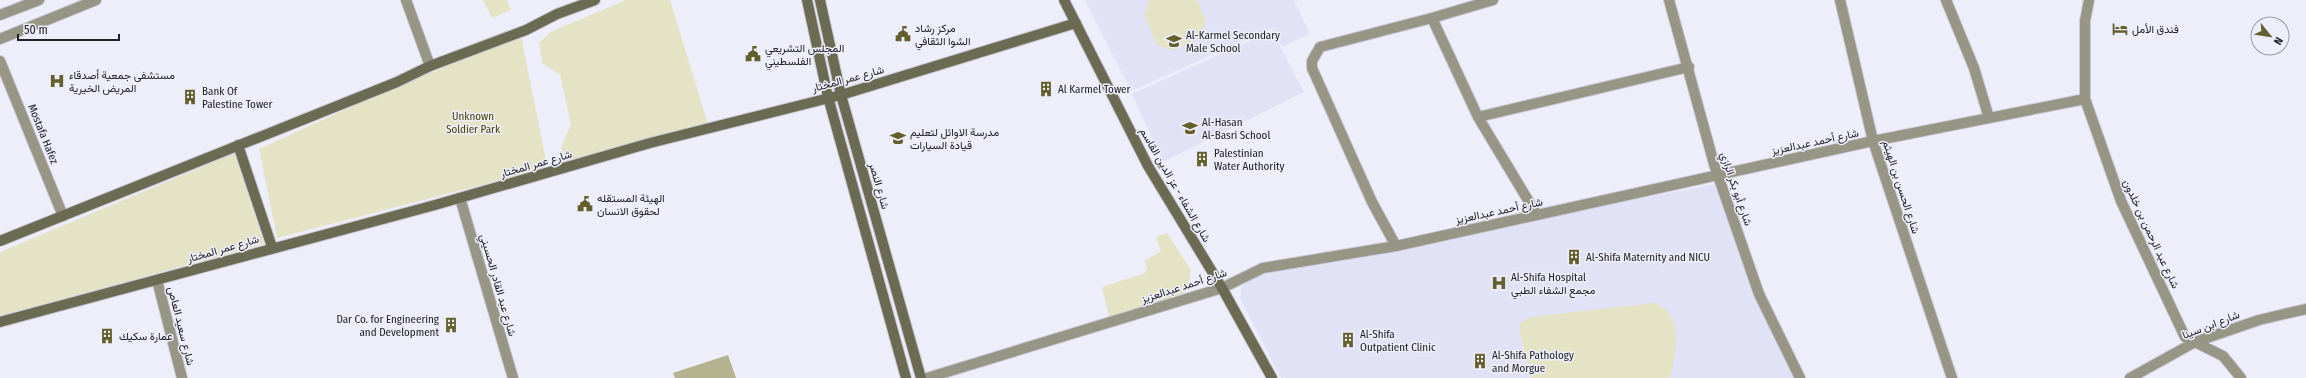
<svg xmlns="http://www.w3.org/2000/svg" width="2306" height="378" font-family="'Fira Sans Condensed',Vazirmatn,sans-serif">
  <rect width="100%" height="100%" fill="#eeeefa"/>
  <!-- built -->
  <path fill="#e2e2f6" d="M1085 0H1294L1310 34 1282 47 1272 28 1131 91Z
    M1272 31 1304 92 1163 162 1132 94Z
    M1715 184 1754 293 1798 378H1281L1240 298 1242 287 1252 278 1270 271Z"/>
  <!-- green -->
  <path fill="#e4e3c6" d="M483 0H507L511 10 492 18Z
    M626 0H670L708 124 565 161 561 147 571 125 560 75 542 63 539 43 550 32Z
    M1149 0H1197L1206 21 1200 38 1173 51 1157 45 1144 15Z
    M521 36 547 165 539 170 277 238 259 149 390 89Z
    M235 153 264 244 0 316V252Z
    M1167 233 1191 270C1190 279 1188 289 1181 295 1166 308 1128 312 1109 317L1102 287 1145 273 1147 267 1144 261 1161 251 1156 237Z
    M1655 303C1685 316 1676 352 1670 378H1531L1519 329 1521 323 1530 317Z"/>
  <!-- forest -->
  <path fill="#b4b28f" d="M728 355 736 378H675L673 373Z"/>
  <g fill="none" stroke-linecap="round" stroke-linejoin="round">
    <defs>
      <path id="minor" d="M406 0 430 66
        M1669 0 1714 164 1759 294 1800 378
        M1840 0 1873 141 1952 378
        M1946 0 1974 68 1989 118
        M2089 0 2085 21V99L2121 201 2185 337 2223 356 2241 378
        M1432 18 1493 0
        M0 61 63 216
        M1478 117 1537 215
        M460 198 513 378
        M1396 246 1372 202 1312 68V61L1320 47 1432 18 1478 117 1689 67
        M927 378 1222 288 1263 268 1396 246 1873 141 2085 99
        M2130 378 2195 342 2259 320 2306 309"/>
      <path id="tertiary" d="M0 15 39 0
        M0 39 96 0
        M157 280 182 378"/>
      <path id="secondary" d="M807 0 828 97 906 378
        M820 0 841 95 921 378
        M1064 0 1148 166 1222 288 1272 378
        M238 145 272 247
        M0 241 397 82 430 66 526 30 557 14 595 0
        M0 322 435 205 650 143 841 95 1076 23"/>
    </defs>
    <!-- minor casing -->
    <use href="#minor" stroke="#c9c9d4" stroke-width="12"/>
    <!-- tertiary casing -->
    <use href="#tertiary" stroke="#c9c9d4" stroke-width="12"/>
    <!-- secondary casing -->
    <use href="#secondary" stroke="#c9c9d4" stroke-width="12"/>
    <!-- minor -->
    <use href="#minor" stroke="#969586" stroke-width="10"/>
    <!-- tertiary -->
    <use href="#tertiary" stroke="#969586" stroke-width="10"/>
    <!-- secondary -->
    <use href="#secondary" stroke="#6b6b54" stroke-width="10"/>
  </g>
  <!-- icons -->
  <defs>
    <symbol id="hotel-bare" viewBox="-9 -9 18 18"><path d="M-6-4.5h1.5V1H6V5H4.5V3h-9V5H-6ZM-4 0a1.8 1.8 0 1 1 3.6 0ZM.5 0V-2.5h3Q6-2.5 6 0Z" fill="#63602d" stroke="#eeeefa" stroke-width="2.5" paint-order="stroke"/></symbol>
    <symbol id="civic-bare" viewBox="-9 -9 18 18"><path d="M-.6-6.5H3V-4.5H.6V-3L4-1V1h2V6H-6V1h2V-1L-.6-3ZM-1.2 2.5V6h2.4V2.5Z" fill="#63602d" stroke="#eeeefa" stroke-width="2.5" paint-order="stroke"/></symbol>
    <symbol id="school-bare" viewBox="-9 -9 18 18"><path d="M0-5L7-2L0 1L-7-2ZM-4 1L0 2.5L4 1V4Q0 6-4 4Z" fill="#63602d" stroke="#eeeefa" stroke-width="2.5" paint-order="stroke"/></symbol>
    <symbol id="hospital-bare" viewBox="-9 -9 18 18"><path d="M-5-5h3v3.5h4V-5h3V5h-3V1.5h-4V5h-3Z" fill="#63602d" stroke="#eeeefa" stroke-width="2.5" paint-order="stroke"/></symbol>
    <symbol id="building-bare" viewBox="-9 -9 18 18"><path d="M-4-6H4V6H1V3H-1V6H-4ZM-2.5-4.3h1.7v1.8h-1.7ZM.8-4.3h1.7v1.8H.8ZM-2.5-1h1.7V.8h-1.7ZM.8-1h1.7V.8H.8Z" fill="#63602d" stroke="#eeeefa" stroke-width="2.5" paint-order="stroke"/></symbol>
  </defs>
  <g fill-rule="evenodd">
    <use href="#hotel-bare" x="2109" y="18" width="22" height="22"/>
    <use href="#civic-bare" x="892" y="23" width="22" height="22"/>
    <use href="#school-bare" x="1163" y="30" width="22" height="22"/>
    <use href="#civic-bare" x="742" y="43" width="22" height="22"/>
    <use href="#hospital-bare" x="46" y="70" width="22" height="22"/>
    <use href="#building-bare" x="1035" y="78" width="22" height="22"/>
    <use href="#building-bare" x="179" y="86" width="22" height="22"/>
    <use href="#school-bare" x="1179" y="117" width="22" height="22"/>
    <use href="#school-bare" x="887" y="127" width="22" height="22"/>
    <use href="#building-bare" x="1191" y="148" width="22" height="22"/>
    <use href="#civic-bare" x="574" y="193" width="22" height="22"/>
    <use href="#building-bare" x="1563" y="246" width="22" height="22"/>
    <use href="#hospital-bare" x="1488" y="272" width="22" height="22"/>
    <use href="#building-bare" x="440" y="314" width="22" height="22"/>
    <use href="#building-bare" x="96" y="325" width="22" height="22"/>
    <use href="#building-bare" x="1337" y="329" width="22" height="22"/>
    <use href="#building-bare" x="1469" y="350" width="22" height="22"/>
  </g>
  <g text-anchor="middle" dominant-baseline="central" stroke-width="3" stroke-linejoin="round" paint-order="stroke">
    <!-- poi labels -->
    <g font-size="11" fill="#212125" stroke="#eeeefa" text-anchor="start">
      <text x="915" y="28">مركز رشاد<tspan x="915" dy="13">الشوا الثقافي</tspan></text>
      <text x="2132" y="29">فندق الأمل</text>
      <text x="1186" y="35">Al-Karmel Secondary<tspan x="1186" dy="13">Male School</tspan></text>
      <text x="765" y="48">المجلس التشريعي<tspan x="765" dy="13">الفلسطيني</tspan></text>
      <text x="69" y="75">مستشفى جمعية أصدقاء<tspan x="69" dy="13">المريض الخيرية</tspan></text>
      <text x="1058" y="89">Al Karmel Tower</text>
      <text x="202" y="91">Bank Of<tspan x="202" dy="13">Palestine Tower</tspan></text>
      <text x="1202" y="122">Al-Hasan<tspan x="1202" dy="13">Al-Basri School</tspan></text>
      <text x="910" y="132">مدرسة الاوائل لتعليم<tspan x="910" dy="13">قيادة السيارات</tspan></text>
      <text x="1214" y="153">Palestinian<tspan x="1214" dy="13">Water Authority</tspan></text>
      <text x="597" y="198">الهيئة المستقله<tspan x="597" dy="13">لحقوق الانسان</tspan></text>
      <text x="1586" y="257">Al-Shifa Maternity and NICU</text>
      <text x="1511" y="277">Al-Shifa Hospital<tspan x="1511" dy="13">مجمع الشفاء الطبي</tspan></text>
      <text x="439" y="319" text-anchor="end">Dar Co. for Engineering<tspan x="439" dy="13">and Development</tspan></text>
      <text x="1360" y="334">Al-Shifa<tspan x="1360" dy="13">Outpatient Clinic</tspan></text>
      <text x="119" y="336">عمارة سكيك</text>
      <text x="1492" y="355">Al-Shifa Pathology<tspan x="1492" dy="13">and Morgue</tspan></text>
    </g>
    <!-- street labels -->
    <g font-size="11" fill="#212125" stroke="#eeeefa">
      <text transform="translate(848 79) rotate(-15)">شارع عمر المختار</text>
      <text transform="translate(43 134) rotate(68)">Mostafa Hafez</text>
      <text transform="translate(1815 142) rotate(-12)">شارع أحمد عبدالعزيز</text>
      <text transform="translate(536 164) rotate(-16)">شارع عمر المختار</text>
      <text transform="translate(1175 185) rotate(60)">شارع الشفاء - عز الدين القاسم</text>
      <text transform="translate(879 186) rotate(74)">شارع النصر</text>
      <text transform="translate(1901 187) rotate(72)">شارع الحسن بن الهيثم</text>
      <text transform="translate(1736 189) rotate(71)">شارع أبو بكر الرازي</text>
      <text transform="translate(1499 211) rotate(-12)">شارع أحمد عبدالعزيز</text>
      <text transform="translate(2151 234) rotate(65)">شارع عبد الرحمن بن خلدون</text>
      <text transform="translate(223 249) rotate(-16)">شارع عمر المختار</text>
      <text transform="translate(498 285) rotate(74)">شارع عبد القادر الحسيني</text>
      <text transform="translate(1184 286) rotate(-18)">شارع أحمد عبدالعزيز</text>
      <text transform="translate(2211 325) rotate(-21)">شارع ابن سينا</text>
      <text transform="translate(181 326) rotate(76)">شارع سعيد العاص</text>
    </g>
    <!-- park labels -->
    <g font-size="11" fill="#443f00" stroke="#eeeefa">
      <text x="473" y="116">Unknown<tspan x="473" dy="13">Soldier Park</tspan></text>
    </g>
  </g>
  <!-- north arrow -->
  <g transform="translate(2270 36) rotate(120)"><circle r="19" fill="#eeeefa" stroke="#9c9ca5"/>
  <path d="M0-3L7 15L0 10L-7 15Z" fill="#63602d"/>
  <text y="-6" font-size="11" font-weight="bold" text-anchor="middle" fill="#212125">N</text>
  </g>
  <!-- scale -->
  <path d="M18 34v6h101v-6" fill="none" stroke="#212125" stroke-width="2"/>
  <text x="24" y="34" font-size="12" fill="#212125" stroke="#eeeefa" stroke-width="3" paint-order="stroke">50 m</text>
</svg>
